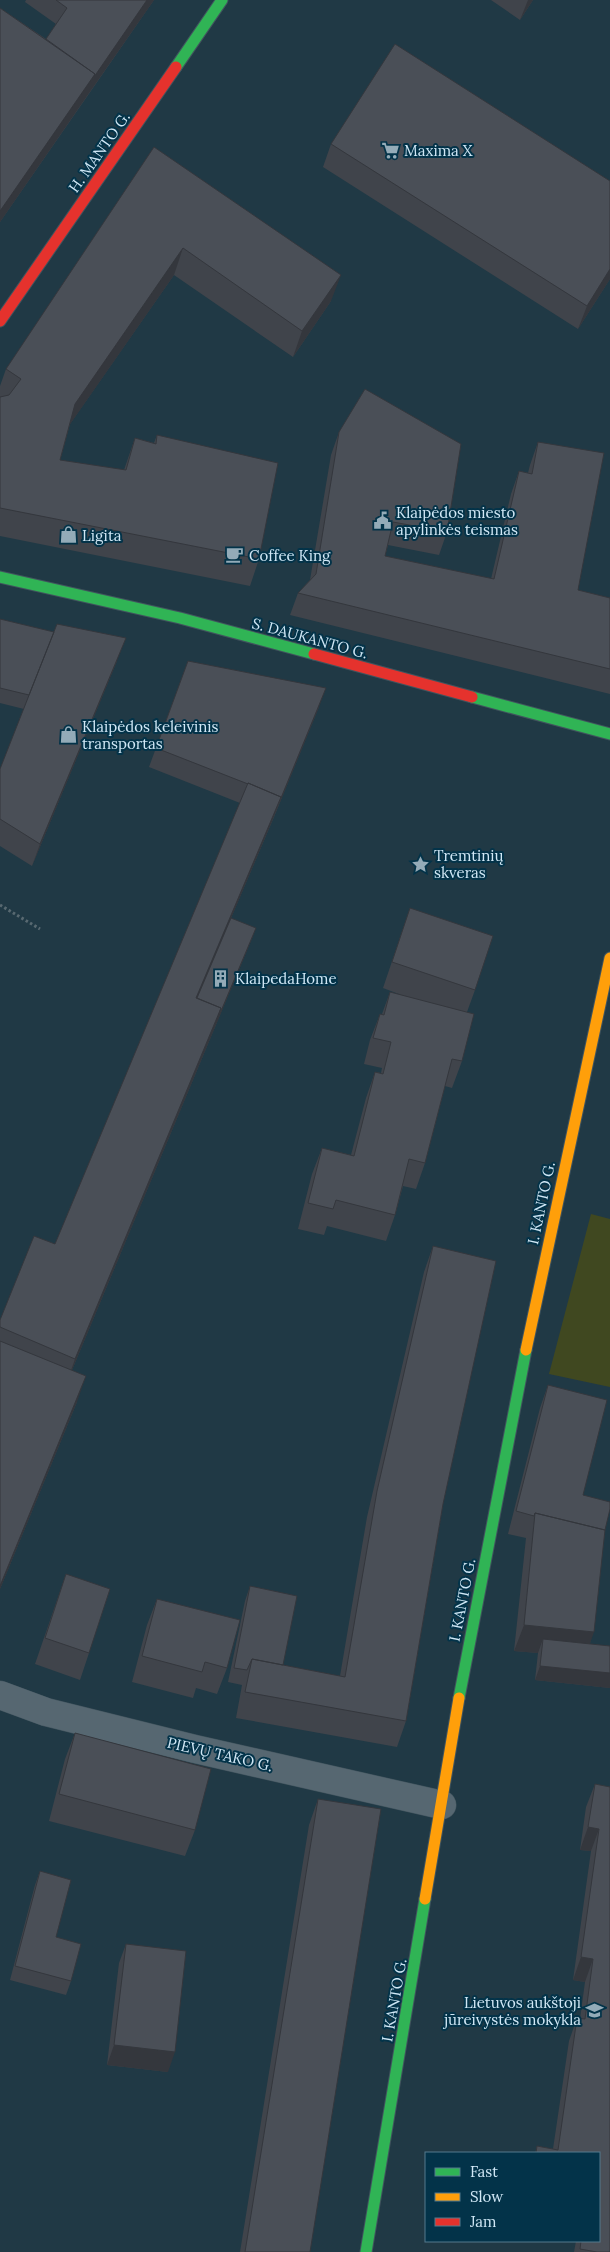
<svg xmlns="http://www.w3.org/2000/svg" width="610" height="2252" font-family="Lora,serif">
  <rect width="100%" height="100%" fill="#203945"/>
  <!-- green -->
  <path fill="#404820" d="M591 1214 610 1219V1387L549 1374Z"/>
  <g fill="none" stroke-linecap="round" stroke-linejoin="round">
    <defs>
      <path id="street" d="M0 1695 46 1712 195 1749 442 1805"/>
      <path id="fast" d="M176 67 222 0
        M0 577 180 618 314 654
        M472 697 610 734
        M459 1698 526 1350
        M366 2252 425 1899"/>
      <path id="slow" d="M526 1350 610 958
        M425 1899 459 1698"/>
      <path id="jam" d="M0 321 176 67
        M314 654 472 697"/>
    </defs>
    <!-- street casing -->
    <use href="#street" stroke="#41545e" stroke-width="29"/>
    <!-- fast casing -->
    <use href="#fast" stroke="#41545e" stroke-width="13"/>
    <!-- slow casing -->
    <use href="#slow" stroke="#41545e" stroke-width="13"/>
    <!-- jam casing -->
    <use href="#jam" stroke="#41545e" stroke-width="13"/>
    <!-- path -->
    <path stroke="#586971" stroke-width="3" stroke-dasharray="2.5 2.5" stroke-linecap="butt" d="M0 905 40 929"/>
    <!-- street -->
    <use href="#street" stroke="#566771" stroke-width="28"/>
    <!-- fast -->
    <use href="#fast" stroke="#30b455" stroke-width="11"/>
    <!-- slow -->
    <use href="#slow" stroke="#ff9f0a" stroke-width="11"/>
    <!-- jam -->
    <use href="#jam" stroke="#e5322d" stroke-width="11"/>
  </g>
  <!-- wall -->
  <path fill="#40444b" d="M26 0H154L0 222V8L46 39 56 24 25 2Z
    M491 0H533L520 20Z
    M331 144 610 181V279L578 329 323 167Z
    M154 147 331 301 293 357 174 275 70 424 60 460 124 470 135 438 154 443 157 435 259 559 250 586 0 536V386L6 369Z
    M339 432 447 532 439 555 388 545 385 556 491 579 511 494 519 471 528 473 530 465 538 442 578 590 610 598V694L290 615 298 593 310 580 331 455Z
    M0 619 117 661 32 866 0 846V769L24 709 0 703Z
    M188 661 319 707 274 817 231 918 253 936 72 1370 77 1402 0 1589V1320L55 1244 240 803 149 767Z
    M410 908 475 990 467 1012 462 1061 452 1088 445 1086 425 1163 416 1189 403 1186 395 1215 386 1241 327 1226 324 1235 298 1229 312 1174 322 1148 351 1155 366 1098 375 1072 381 1073 382 1068 364 1064 370 1040 380 1014H382L390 992 404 996 383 988Z
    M433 1246 443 1504 406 1721 397 1747 236 1718 242 1685 228 1682 245 1601 250 1586 283 1665 340 1676 367 1517 424 1272Z
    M548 1385 583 1495 605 1530 590 1644 610 1646V1688L535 1680 538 1653 514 1651 526 1538 508 1534 540 1408Z
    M66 1574 89 1653 80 1680 35 1664Z
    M157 1599 227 1668 217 1694 196 1688 193 1698 132 1682 147 1625Z
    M75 1733 195 1830 185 1856 49 1821 65 1759Z
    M595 1784 610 1787V2252H574L576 2241H599V2153H535L537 2146 553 2149 569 2041 577 2018 580 2019 585 1982 573 1980 591 1851 580 1850 586 1807Z
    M318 1799 310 2252H240L309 1825Z
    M40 1871 56 1937 71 1981 66 1995 10 1980 35 1885Z
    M126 1944 168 2072 107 2065 119 1963Z"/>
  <!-- shaded-wall -->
  <path fill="#34373d" d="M147 0H154L87 96 94 77Z
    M528 0H533L520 20Z
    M95 74 87 96 0 222V211Z
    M183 248 174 275 66 430 75 404Z
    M610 269V279L578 329 587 306Z
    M341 275 331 301 293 357 302 331Z
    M126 638 117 661 32 866 40 844Z
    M326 688 319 707 274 817 281 798Z
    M281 797 273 819 191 1013 196 998Z
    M256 928 253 936 67 1382 75 1359 221 1008Z
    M86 1376 77 1402 0 1589V1586Z
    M524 1625 594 1632 585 1658 543 1639 538 1653 514 1651Z
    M540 1666 610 1673V1688L535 1680Z
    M588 1827 599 1829 591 1851 580 1850Z
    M581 1957 593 1959 585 1982 573 1980Z
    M114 2045 175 2052 168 2072 107 2065Z"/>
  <!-- building -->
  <path fill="#4a4f57" stroke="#34373d" d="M56 0H147L94 77 95 74 46 39 67 8Z
    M0 8 95 74 0 211Z
    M395 44 610 181V269L587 306 331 144Z
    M154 147 341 275 302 331 183 248 75 404 60 460 126 470 135 438 156 444 157 435 278 463 259 559 0 508V397L9 395 21 379 6 369Z
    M365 389 461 444 447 532 393 522 385 556 494 579 519 471 532 474 538 442 604 453 578 590 610 598V669L298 593 316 574 339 432Z
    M0 619 54 632 29 695 0 688Z
    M57 624 126 638 40 844 0 819V769Z
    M188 661 326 688 281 798V797L248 783V784L156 748Z
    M248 783 281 797 196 998 221 1008 75 1359 0 1327V1320L34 1236 55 1244Z
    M410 908 493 936 475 990 392 962Z
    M231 918 256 928 216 1023 221 1008 197 998Z
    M390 992 474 1014 462 1061 452 1059 425 1163 409 1159 395 1215 336 1200 333 1209 308 1203 322 1148 354 1156 375 1072 383 1074 391 1042 373 1038 380 1014 384 1015Z
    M433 1246 496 1261 443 1504 406 1721 245 1692 252 1659 345 1677 377 1491Z
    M0 1341 86 1376 0 1586Z
    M548 1385 607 1400 583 1495 610 1502V1509L605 1530 535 1513 534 1516 516 1511Z
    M535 1513 605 1530 594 1632 524 1625Z
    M66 1574 110 1589 89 1653 45 1638Z
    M250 1586 297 1596 283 1665 252 1659 247 1670 234 1668Z
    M157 1599 240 1620 227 1668 205 1662 202 1672 142 1656Z
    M543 1639 610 1646V1673L540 1666Z
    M75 1733 211 1769 195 1830 59 1794Z
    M595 1784 610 1787V2252H597L580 2249 581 2241H599V2153H536L537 2146 558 2150 577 2018 585 2019 593 1959 581 1957 599 1829 588 1827Z
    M318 1799 381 1809 310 2252H245Z
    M40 1871 71 1880 56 1937 81 1944 71 1981 15 1966Z
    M126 1944 186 1951 175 2052 114 2045Z"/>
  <!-- icons -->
  <defs>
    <symbol id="supermarket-bare" viewBox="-9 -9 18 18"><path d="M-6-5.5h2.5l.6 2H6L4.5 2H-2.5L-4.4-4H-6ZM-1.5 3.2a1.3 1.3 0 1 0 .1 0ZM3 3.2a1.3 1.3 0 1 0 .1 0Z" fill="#93abb8" stroke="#033349" stroke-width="2.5" paint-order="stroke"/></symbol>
    <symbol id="civic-bare" viewBox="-9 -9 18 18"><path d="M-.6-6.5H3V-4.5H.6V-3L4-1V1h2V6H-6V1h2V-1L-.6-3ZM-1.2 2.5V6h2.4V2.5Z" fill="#93abb8" stroke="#033349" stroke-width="2.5" paint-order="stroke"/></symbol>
    <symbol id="shop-bare" viewBox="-9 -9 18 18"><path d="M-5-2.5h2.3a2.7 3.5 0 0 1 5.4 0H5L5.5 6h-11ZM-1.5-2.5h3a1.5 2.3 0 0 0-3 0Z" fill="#93abb8" stroke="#033349" stroke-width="2.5" paint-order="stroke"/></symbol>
    <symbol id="cafe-bare" viewBox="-9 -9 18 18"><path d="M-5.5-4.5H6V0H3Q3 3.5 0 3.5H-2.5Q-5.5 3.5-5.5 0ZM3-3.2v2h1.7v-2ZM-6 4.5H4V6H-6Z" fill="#93abb8" stroke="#033349" stroke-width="2.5" paint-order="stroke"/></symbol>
    <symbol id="sight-bare" viewBox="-9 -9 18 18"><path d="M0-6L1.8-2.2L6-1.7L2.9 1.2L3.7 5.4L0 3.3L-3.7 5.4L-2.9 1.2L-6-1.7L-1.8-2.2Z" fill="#93abb8" stroke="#033349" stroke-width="2.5" paint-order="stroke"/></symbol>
    <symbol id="building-bare" viewBox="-9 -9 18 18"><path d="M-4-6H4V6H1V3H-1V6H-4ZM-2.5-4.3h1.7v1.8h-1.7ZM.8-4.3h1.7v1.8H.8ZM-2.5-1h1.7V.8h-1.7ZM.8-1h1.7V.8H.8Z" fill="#93abb8" stroke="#033349" stroke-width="2.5" paint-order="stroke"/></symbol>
    <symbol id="university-bare" viewBox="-9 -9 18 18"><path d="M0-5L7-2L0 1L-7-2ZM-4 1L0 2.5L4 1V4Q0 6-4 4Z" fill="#93abb8" stroke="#033349" stroke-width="2.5" paint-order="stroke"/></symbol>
  </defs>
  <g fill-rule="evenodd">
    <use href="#supermarket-bare" x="378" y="138" width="25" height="25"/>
    <use href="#civic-bare" x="370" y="508" width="25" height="25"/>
    <use href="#shop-bare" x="56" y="522" width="25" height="25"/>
    <use href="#cafe-bare" x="222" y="542" width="25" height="25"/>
    <use href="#shop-bare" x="56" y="722" width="25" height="25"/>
    <use href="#sight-bare" x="408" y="852" width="25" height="25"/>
    <use href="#building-bare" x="208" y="966" width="25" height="25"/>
    <use href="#university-bare" x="582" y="1998" width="25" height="25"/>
  </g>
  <g text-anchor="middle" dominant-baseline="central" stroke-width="4" stroke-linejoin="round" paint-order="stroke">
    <!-- poi labels -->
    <g font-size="15" fill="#d1e8f6" stroke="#033349" text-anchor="start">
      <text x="404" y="150">Maxima X</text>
      <text x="396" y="512">Klaipėdos miesto<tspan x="396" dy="17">apylinkės teismas</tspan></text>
      <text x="82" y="535">Ligita</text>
      <text x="249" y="555">Coffee King</text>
      <text x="82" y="726">Klaipėdos keleivinis<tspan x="82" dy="17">transportas</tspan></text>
      <text x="434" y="855">Tremtinių<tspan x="434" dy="17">skveras</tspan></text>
      <text x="235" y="978">KlaipedaHome</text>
      <text x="581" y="2002" text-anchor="end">Lietuvos aukštoji<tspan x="581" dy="17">jūreivystės mokykla</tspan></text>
    </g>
    <!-- street labels -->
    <g font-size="15" fill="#d1e8f6" stroke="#033349">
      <text transform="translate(99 152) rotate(-55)">H. MANTO G.</text>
      <text transform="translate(310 638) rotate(15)">S. DAUKANTO G.</text>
      <text transform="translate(541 1203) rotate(-78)">I. KANTO G.</text>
      <text transform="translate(462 1600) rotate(-79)">I. KANTO G.</text>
      <text transform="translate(220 1754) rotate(13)">PIEVŲ TAKO G.</text>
      <text transform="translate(394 2000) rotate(-80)">I. KANTO G.</text>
    </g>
  </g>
  <!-- legend -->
  <rect x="425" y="2152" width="175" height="90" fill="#033349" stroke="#557b8e"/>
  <rect x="435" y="2168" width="25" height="8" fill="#30b455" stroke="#557b8e"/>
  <text x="470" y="2177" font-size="15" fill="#d1e8f6">Fast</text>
  <rect x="435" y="2193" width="25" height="8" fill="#ff9f0a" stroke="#557b8e"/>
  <text x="470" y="2202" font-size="15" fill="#d1e8f6">Slow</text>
  <rect x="435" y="2218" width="25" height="8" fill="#e5322d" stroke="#557b8e"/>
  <text x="470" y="2227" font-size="15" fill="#d1e8f6">Jam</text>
</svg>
